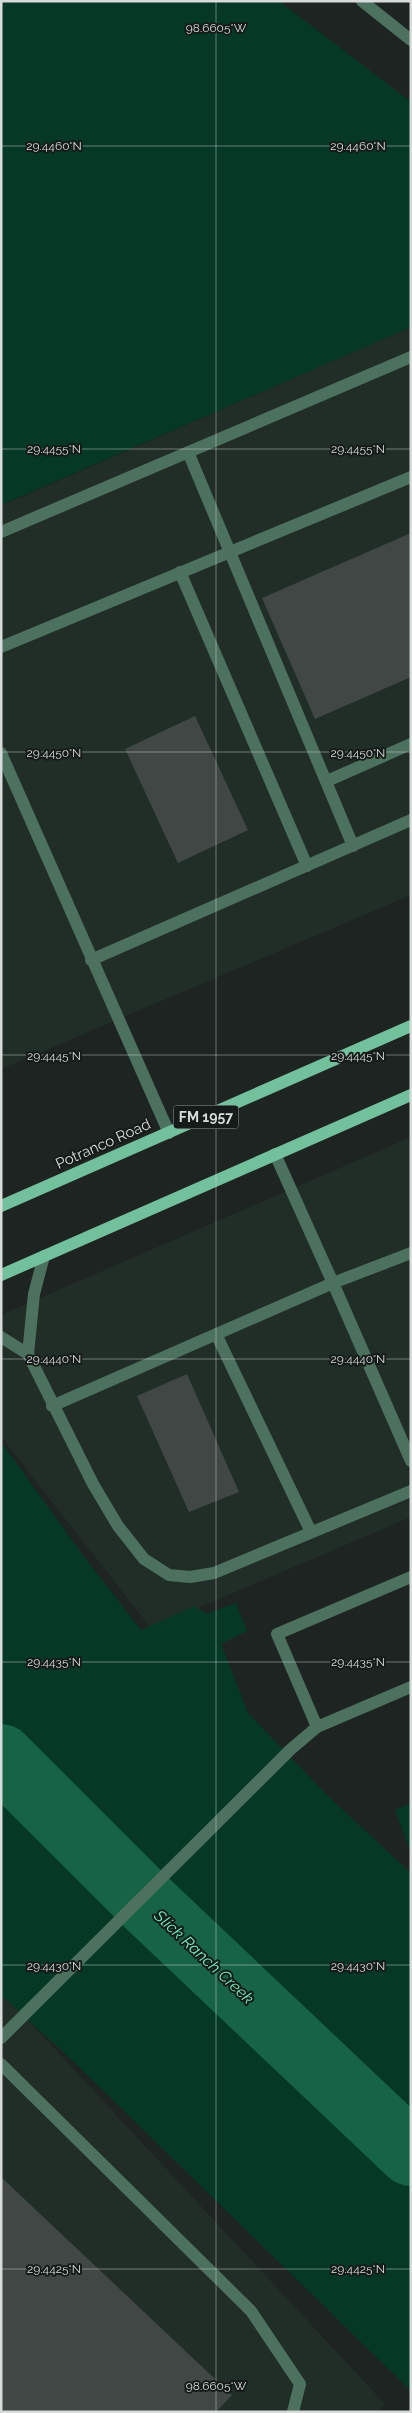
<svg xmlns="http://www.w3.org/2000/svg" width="412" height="2413" font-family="Raleway,sans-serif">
  <rect width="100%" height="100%" fill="#1e2421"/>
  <!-- built -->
  <path fill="#212e27" d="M411 327V895L1 1069V506Z
    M411 1137V1517L151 1628 1 1437V1315Z
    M1 1991 385 2404 377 2412H1Z"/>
  <!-- green -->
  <path fill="#053926" d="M1 1H279L411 102V327L1 505Z
    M1 1442 85 1558 141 1630 195 1606 206 1614 236 1603 247 1631 221 1644 248 1713 328 1796 411 1873V2391L76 2064 1 1995Z
    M411 1803V1853L395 1810Z"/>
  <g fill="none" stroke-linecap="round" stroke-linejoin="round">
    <!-- river -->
    <path stroke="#166346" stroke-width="66" d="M1 1757 147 1903 411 2153"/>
  </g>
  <!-- building -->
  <path fill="#404744" d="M411 533V677L315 719 262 598Z
    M195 716 248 830 178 863 125 749Z
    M187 1374 239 1492 189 1512 137 1396Z
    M1 2177 232 2395 216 2412H1Z"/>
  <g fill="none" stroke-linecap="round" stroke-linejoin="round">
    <!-- minor -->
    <path stroke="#4d715f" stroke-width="12" d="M362 1 411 40
      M188 452 353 846
      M1 532 411 357
      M180 572 307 866
      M1 647 411 477
      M1 753 169 1133
      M327 781 411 744
      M91 960 411 820
      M411 1253 333 1283 411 1461
      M216 1334 311 1532
      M1 1337 28 1354 93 1484 118 1526 144 1559 169 1575 190 1577 214 1573 411 1491
      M28 1354 34 1294 44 1256
      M52 1406 333 1283 275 1154
      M317 1727 277 1634 411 1577
      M1 2038 290 1750 317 1727 411 1687
      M1 2064 251 2311 300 2384 293 2412"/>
    <!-- major -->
    <path stroke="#73c09c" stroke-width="12" d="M1 1206 411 1026
      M1 1275 411 1095"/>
  </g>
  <!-- ticks -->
  <path fill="none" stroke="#d7dbd9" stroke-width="1" stroke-opacity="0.45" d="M216 1V2412M1 146H411M1 449H411M1 752H411M1 1055H411M1 1359H411M1 1662H411M1 1965H411M1 2269H411"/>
  <g text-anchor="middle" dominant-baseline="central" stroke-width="4" stroke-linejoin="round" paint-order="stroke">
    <!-- shield labels -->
    <rect fill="#151b18" stroke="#9da19f" stroke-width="1" x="173.5" y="1105.5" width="65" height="23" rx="4"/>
    <g font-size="14" font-weight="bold" fill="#d7dbd9">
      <text x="206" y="1117">FM 1957</text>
    </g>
    <!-- street labels -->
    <g font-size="15" fill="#d7dbd9" stroke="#151b18">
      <text transform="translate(103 1144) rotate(-24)">Potranco Road</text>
    </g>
    <!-- water labels -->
    <g font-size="16" font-style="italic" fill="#73f4bc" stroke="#151b18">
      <text transform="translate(204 1957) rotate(43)">Slick Ranch Creek</text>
    </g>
  </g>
  <g font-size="12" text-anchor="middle" fill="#d7dbd9" stroke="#151b18" stroke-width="4" stroke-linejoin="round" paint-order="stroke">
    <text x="216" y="32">98.6605°W</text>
    <text x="54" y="150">29.4460°N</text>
    <text x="358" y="150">29.4460°N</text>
    <text x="54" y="453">29.4455°N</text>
    <text x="358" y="453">29.4455°N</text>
    <text x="54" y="757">29.4450°N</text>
    <text x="358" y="757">29.4450°N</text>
    <text x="54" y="1060">29.4445°N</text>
    <text x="358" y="1060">29.4445°N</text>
    <text x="54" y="1363">29.4440°N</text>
    <text x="358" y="1363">29.4440°N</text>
    <text x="54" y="1666">29.4435°N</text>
    <text x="358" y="1666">29.4435°N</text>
    <text x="54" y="1970">29.4430°N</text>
    <text x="358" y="1970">29.4430°N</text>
    <text x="54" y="2273">29.4425°N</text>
    <text x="358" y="2273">29.4425°N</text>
    <text x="216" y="2390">98.6605°W</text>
  </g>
  <!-- border -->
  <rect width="412" height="2413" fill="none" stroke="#d7dbd9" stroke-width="5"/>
</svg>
